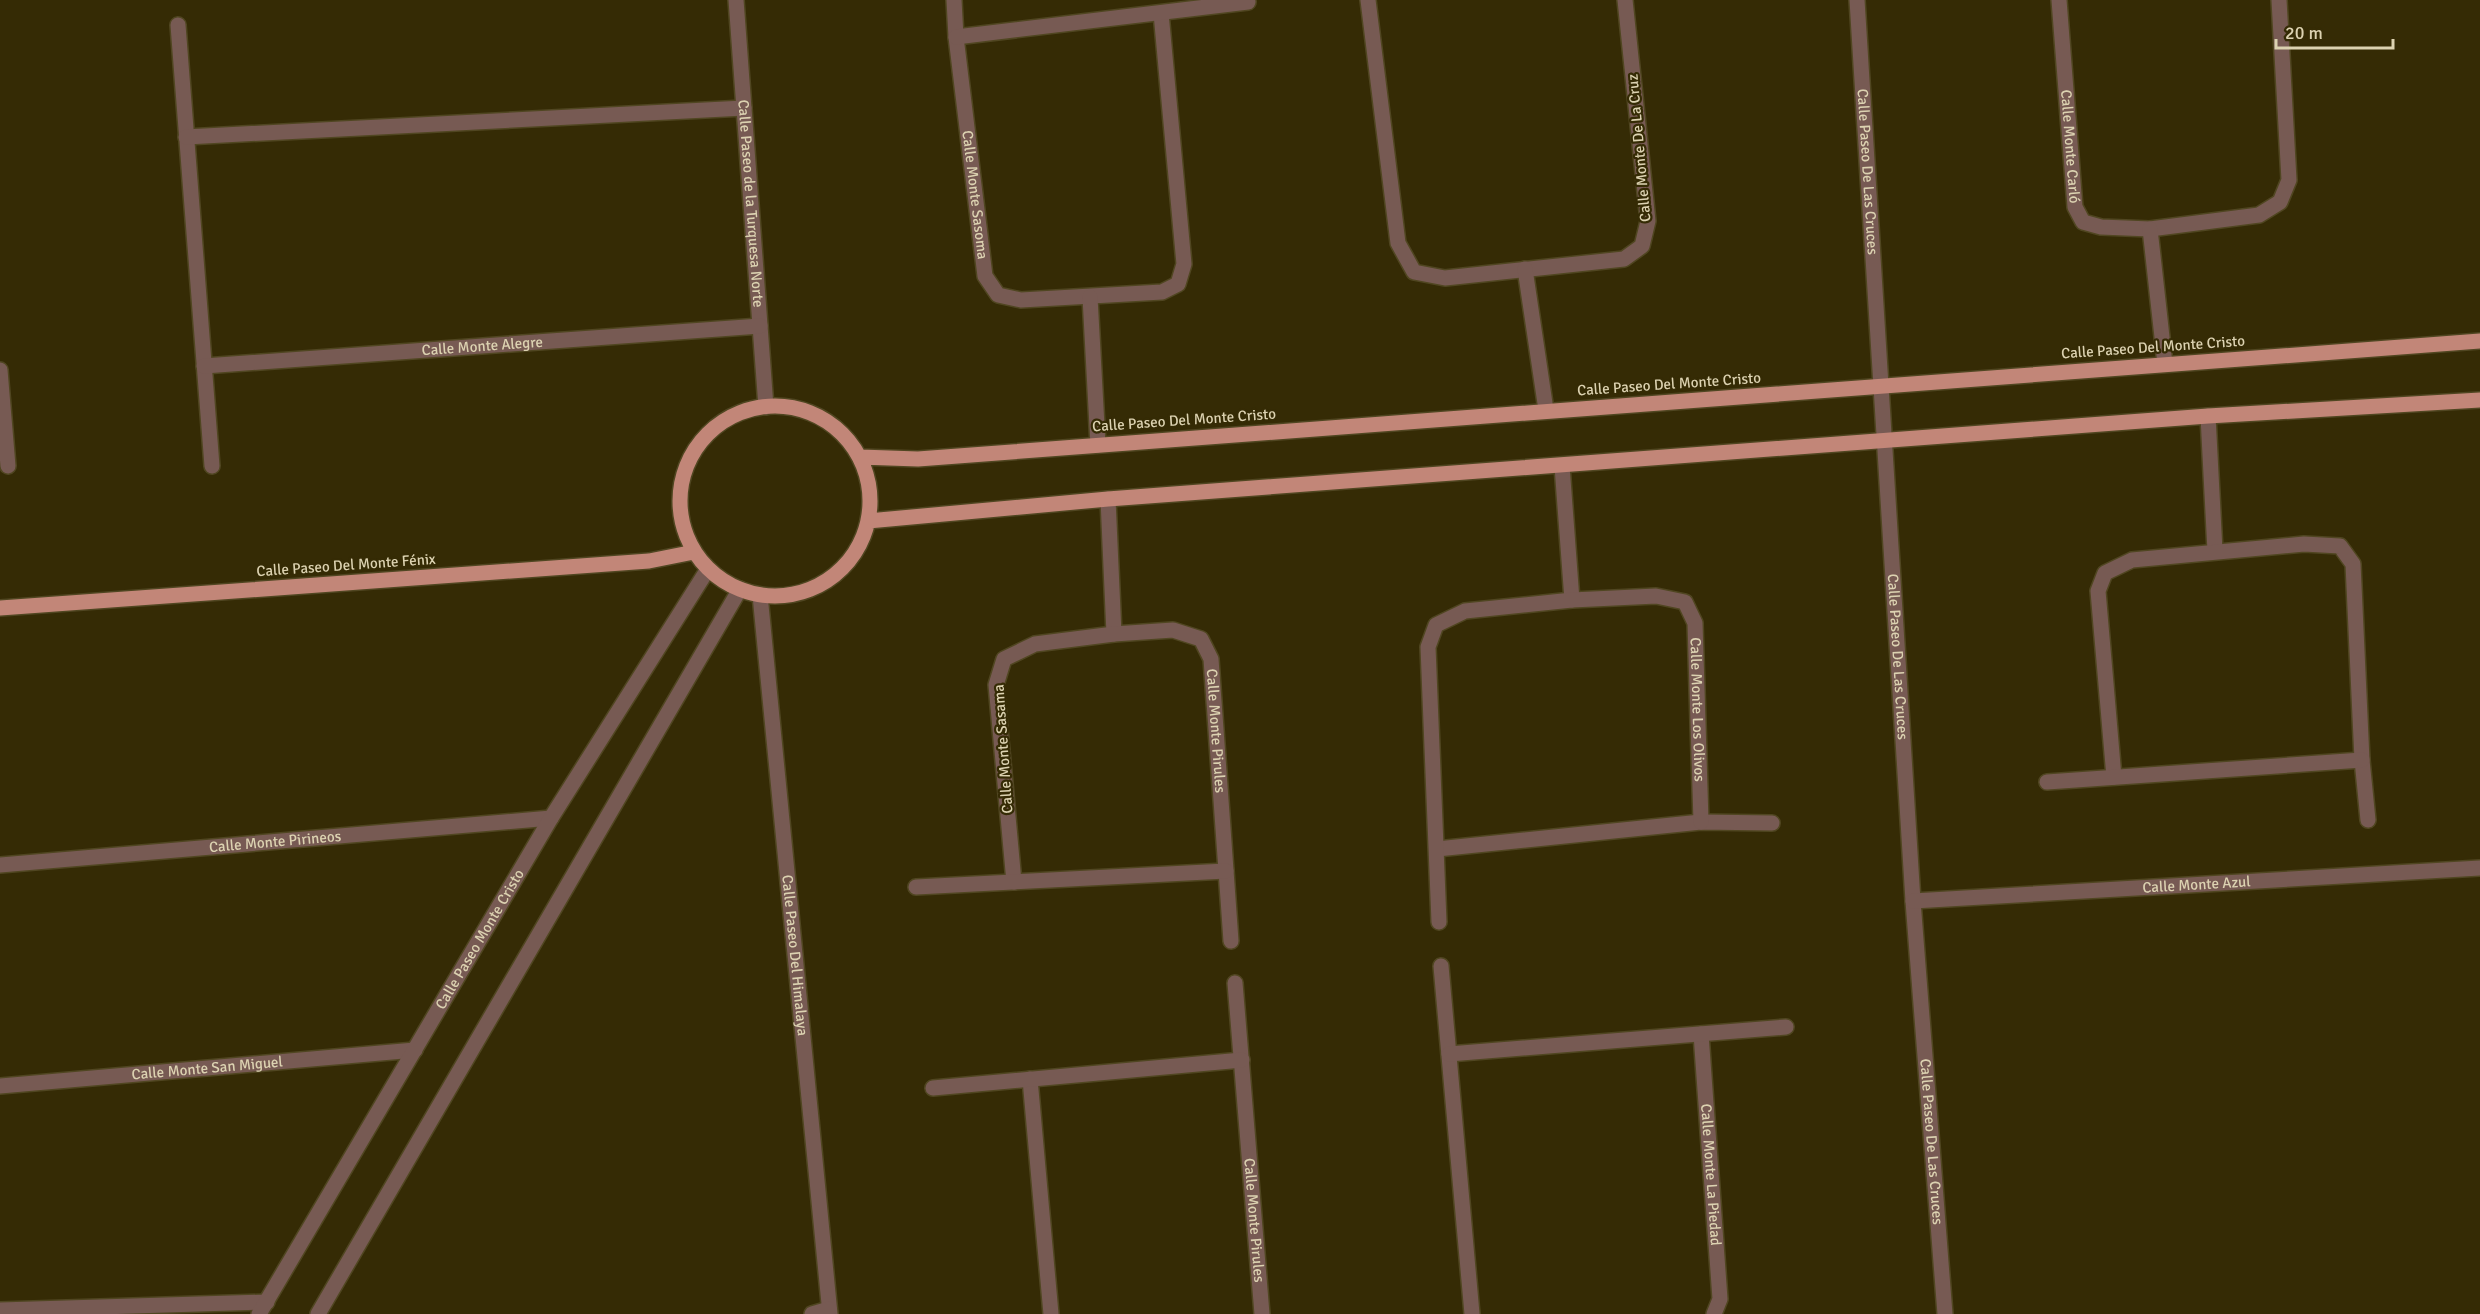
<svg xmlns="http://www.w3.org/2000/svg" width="2480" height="1314" font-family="Signika,sans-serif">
  <rect width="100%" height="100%" fill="#352b05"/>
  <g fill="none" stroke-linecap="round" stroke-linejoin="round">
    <defs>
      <g id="minor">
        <path id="s1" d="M736 0 766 407"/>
        <path id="s2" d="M954 0 956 37 985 276 998 295 1021 300 1162 292 1178 284 1184 264 1161 13"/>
        <path d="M1368 0 1398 243 1414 272 1445 278 1624 259 1642 246 1648 221 1625 0"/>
        <path id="s3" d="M1857 0 1913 901 1945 1314"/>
        <path id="s4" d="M2059 0 2075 207 2083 222 2101 227 2150 229 2259 215 2280 202 2289 180 2279 0"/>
        <path d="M178 25 212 466"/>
        <path d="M956 37 1248 2"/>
        <path d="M186 137 744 108"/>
        <path d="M2150 229 2165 364"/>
        <path d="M1525 269 1546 410"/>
        <path d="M1090 297 1098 445"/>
        <path id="s5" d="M204 366 760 326"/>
        <path d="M0 370 8 466"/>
        <path d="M2208 416 2215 551"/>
        <path d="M1562 466 1572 600"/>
        <path d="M1108 499 1114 634"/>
        <path id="s6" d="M760 595 830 1314"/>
        <path d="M2114 777 2098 591 2105 573 2132 560 2304 544 2340 546 2353 564 2362 760 2368 820"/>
        <path d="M2047 782 2362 760"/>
        <path d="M1437 849 1701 822 1772 823"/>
        <path id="s7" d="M0 865 551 818"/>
        <path id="s8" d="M1014 882 996 685 1004 659 1035 644 1114 634 1173 630 1201 639 1211 659 1231 941"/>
        <path d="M916 887 1226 871"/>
        <path id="s9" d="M1913 901 2480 868"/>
        <path id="s10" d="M1439 922 1428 647 1436 625 1465 611 1572 600 1656 596 1685 602 1695 623 1701 822"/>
        <path d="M1441 966 1472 1314"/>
        <path id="s11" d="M1235 983 1262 1314"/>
        <path id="s12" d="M1701 1034 1720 1299 1714 1314"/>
        <path d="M1449 1054 1786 1027"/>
        <path d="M1030 1079 1051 1314"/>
        <path id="s13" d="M0 1086 415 1050"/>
        <path d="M933 1088 1242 1060"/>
        <path d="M0 1310 267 1302"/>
        <path id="s14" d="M259 1314 551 818 708 569"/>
        <path d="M318 1314 740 589"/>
        <path d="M812 1314 829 1309"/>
      </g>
      <path id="major" d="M680 501a95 95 0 1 1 190 0a95 95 0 1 1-190 0Z
        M860 457 918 459 2480 341
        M868 521 1108 499 2208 416 2480 400
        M0 608 649 561 694 552"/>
    </defs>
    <!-- minor casing -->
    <use href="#minor" stroke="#504621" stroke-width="18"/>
    <!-- major casing -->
    <use href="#major" stroke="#504621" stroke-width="18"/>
    <!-- minor -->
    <use href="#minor" stroke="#775a53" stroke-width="15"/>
    <!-- major -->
    <use href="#major" stroke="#c28678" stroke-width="15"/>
  </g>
  <g text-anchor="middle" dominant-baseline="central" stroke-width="4.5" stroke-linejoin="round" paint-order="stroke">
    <!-- street labels -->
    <g font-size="15" fill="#dcd2b1" stroke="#352b05">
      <text stroke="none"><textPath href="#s4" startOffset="147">Calle Monte Carló</textPath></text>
      <text transform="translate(1639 148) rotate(-95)">Calle Monte De La Cruz</text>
      <text stroke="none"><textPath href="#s3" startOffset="172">Calle Paseo De Las Cruces</textPath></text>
      <text stroke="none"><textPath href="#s2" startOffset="196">Calle Monte Sasoma</textPath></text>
      <text stroke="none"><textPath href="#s1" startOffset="204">Calle Paseo de la Turquesa Norte</textPath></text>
      <text stroke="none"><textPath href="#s5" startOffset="279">Calle Monte Alegre</textPath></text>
      <text transform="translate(2153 347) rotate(-4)">Calle Paseo Del Monte Cristo</text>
      <text transform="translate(1669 384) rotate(-4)">Calle Paseo Del Monte Cristo</text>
      <text transform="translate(1184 420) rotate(-4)">Calle Paseo Del Monte Cristo</text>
      <text transform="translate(346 565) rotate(-4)">Calle Paseo Del Monte Fénix</text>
      <text stroke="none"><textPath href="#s3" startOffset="658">Calle Paseo De Las Cruces</textPath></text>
      <text stroke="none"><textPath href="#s10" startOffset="662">Calle Monte Los Olivos</textPath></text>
      <text stroke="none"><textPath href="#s8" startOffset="522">Calle Monte Pirules</textPath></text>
      <text transform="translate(1003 749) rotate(-94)">Calle Monte Sasama</text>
      <text stroke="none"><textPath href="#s7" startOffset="276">Calle Monte Pirineos</textPath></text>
      <text stroke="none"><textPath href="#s9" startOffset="284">Calle Monte Azul</textPath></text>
      <text stroke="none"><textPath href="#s14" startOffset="435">Calle Paseo Monte Cristo</textPath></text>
      <text stroke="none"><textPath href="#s6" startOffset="362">Calle Paseo Del Himalaya</textPath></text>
      <text stroke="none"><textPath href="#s13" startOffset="208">Calle Monte San Miguel</textPath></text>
      <text stroke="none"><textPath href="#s3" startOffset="1144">Calle Paseo De Las Cruces</textPath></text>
      <text stroke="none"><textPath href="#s12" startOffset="141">Calle Monte La Piedad</textPath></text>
      <text stroke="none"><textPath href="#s11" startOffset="238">Calle Monte Pirules</textPath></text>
    </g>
  </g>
  <!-- scale -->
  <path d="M2276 39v9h117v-9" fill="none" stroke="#dcd2b1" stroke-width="3"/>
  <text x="2285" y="39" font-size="18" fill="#dcd2b1" stroke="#352b05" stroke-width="4.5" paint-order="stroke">20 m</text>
</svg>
